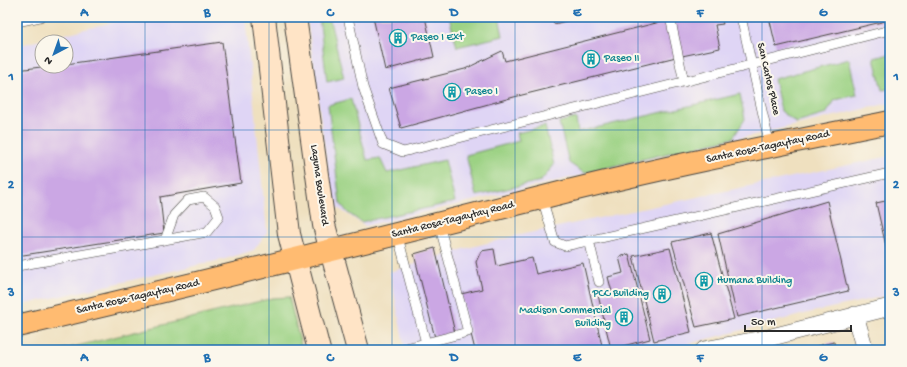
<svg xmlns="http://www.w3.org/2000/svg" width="907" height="367" font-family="'Gochi Hand',sans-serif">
  <rect width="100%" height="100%" fill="#fbf7ec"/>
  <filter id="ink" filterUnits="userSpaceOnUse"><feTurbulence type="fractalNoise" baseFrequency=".025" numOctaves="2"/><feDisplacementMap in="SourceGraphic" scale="8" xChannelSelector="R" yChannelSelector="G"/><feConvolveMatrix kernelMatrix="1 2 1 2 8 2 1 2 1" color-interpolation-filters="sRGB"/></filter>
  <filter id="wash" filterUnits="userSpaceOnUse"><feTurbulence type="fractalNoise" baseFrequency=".012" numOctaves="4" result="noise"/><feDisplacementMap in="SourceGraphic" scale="16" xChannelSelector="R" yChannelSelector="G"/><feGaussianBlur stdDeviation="0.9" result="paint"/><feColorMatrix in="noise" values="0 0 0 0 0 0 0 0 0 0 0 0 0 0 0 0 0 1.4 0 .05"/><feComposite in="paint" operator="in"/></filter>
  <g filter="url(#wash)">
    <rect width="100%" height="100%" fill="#efe0bf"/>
    <!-- built -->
    <path fill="#dfd5f5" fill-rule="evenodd" d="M134 17H245L267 232 254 250 225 259 17 306V46ZM42 42H66V66H42Z
      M307 17H890V103L365 226 332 204Z
      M890 156V295L812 312 665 350H405L390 272 464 249 520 235Z"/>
    <!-- green -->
    <path fill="#9cd284" stroke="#647e58" d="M319 17H329L344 78 327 82Z
      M449 17H499L503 36 457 47Z
      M890 54V89L882 90 874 58Z
      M849 59 857 95 835 100 826 114 796 123 781 111 774 79Z
      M740 94 745 119 733 138 584 173 569 163 559 122 576 118 578 132Z
      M351 99 367 160 380 158 387 173 445 160 455 202 361 222 348 213 340 203 328 105Z
      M545 126 554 165 541 181 476 196 466 155 519 141 517 133Z
      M289 297 302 350H61L273 298Z"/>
    <g id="blocks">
      <!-- building -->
      <path fill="#cba7e4" d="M373 17H425L434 57 385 70Z
        M552 17H578V18L554 24Z
        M673 17H721L723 24 715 25 720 48 682 56Z
        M769 17H890V20L776 47Z
        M668 20 676 57 514 97 401 128 389 88 465 69 502 51 505 61Z
        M222 42 241 183 160 197 164 233 17 256V70L49 66H66V64Z
        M890 200V259H889L876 203Z
        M827 201 848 291 737 317 718 234Z
        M711 233 734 319 696 327 672 242Z
        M435 248 455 333 435 338 414 254Z
        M670 248 691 332 654 341 633 256Z
        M494 249 497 266 532 258 536 274 583 263 603 350H475L461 294 482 289 476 262 481 251Z
        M629 254 650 339 611 349 598 295 612 292 608 277 623 273 619 257Z
        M834 342 835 350H818L817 346Z"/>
    </g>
  </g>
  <g filter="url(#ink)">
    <use href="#blocks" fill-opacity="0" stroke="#484641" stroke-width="1"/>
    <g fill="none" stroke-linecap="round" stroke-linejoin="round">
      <defs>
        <path id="lane" d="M348 17 363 87 383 144 403 152 890 30
          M670 17 684 82
          M741 17 770 146
          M17 22 40 17
          M542 198 555 242 565 246 890 173
          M397 233 426 343
          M589 240 599 282
          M17 266C80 255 144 244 207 232L219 217 215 206 204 197 188 200 174 215 165 240
          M398 350 468 332 439 224"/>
        <path id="street" d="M855 315 865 350
          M704 350 768 338 890 307"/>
        <path id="secondary" d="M264 17 289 234 319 350
          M295 17 324 225 358 350"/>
        <path id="primary" d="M17 326C200 283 382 238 564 192 672 165 781 144 890 122"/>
      </defs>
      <!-- lane casing -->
      <use href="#lane" stroke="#484641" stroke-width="10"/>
      <!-- street casing -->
      <use href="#street" stroke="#484641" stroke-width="18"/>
      <!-- secondary casing -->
      <use href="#secondary" stroke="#484641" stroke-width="24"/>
      <!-- primary casing -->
      <use href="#primary" stroke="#484641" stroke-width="24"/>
      <!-- lane -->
      <use href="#lane" stroke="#fff" stroke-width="9"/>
      <!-- street -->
      <use href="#street" stroke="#fff" stroke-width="17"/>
      <!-- secondary -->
      <use href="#secondary" stroke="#ffe4c6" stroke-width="22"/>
      <!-- primary -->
      <use href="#primary" stroke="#ffbb71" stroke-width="22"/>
    </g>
  </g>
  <!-- grid -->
  <path fill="none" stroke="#1f6fb2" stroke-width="1" stroke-opacity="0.55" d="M145 17V350M269 17V350M392 17V350M515 17V350M638 17V350M762 17V350M17 130H890M17 237H890"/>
  <!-- icons -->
  <defs>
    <symbol id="building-ring" viewBox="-11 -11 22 22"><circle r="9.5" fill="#fbf7ec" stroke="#0f9aa8" stroke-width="1.5"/><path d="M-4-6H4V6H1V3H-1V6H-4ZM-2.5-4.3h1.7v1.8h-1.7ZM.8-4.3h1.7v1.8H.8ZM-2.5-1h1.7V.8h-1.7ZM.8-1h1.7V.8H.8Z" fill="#0f9aa8"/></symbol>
  </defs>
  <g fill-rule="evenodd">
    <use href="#building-ring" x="388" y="28" width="20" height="20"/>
    <use href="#building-ring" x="581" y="49" width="20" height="20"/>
    <use href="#building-ring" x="442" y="82" width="20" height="20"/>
    <use href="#building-ring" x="694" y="271" width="20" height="20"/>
    <use href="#building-ring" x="652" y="284" width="20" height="20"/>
    <use href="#building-ring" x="614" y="307" width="20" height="20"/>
  </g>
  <g text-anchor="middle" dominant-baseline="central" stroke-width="4" stroke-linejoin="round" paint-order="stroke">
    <!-- culture labels -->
    <g font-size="11" fill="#0d838f" stroke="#fbf7ec" text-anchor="start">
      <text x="411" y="38">Paseo I Ext</text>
      <text x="604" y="59">Paseo II</text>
      <text x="465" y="92">Paseo I</text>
      <text x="717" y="281">Humana Building</text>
      <text x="649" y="294" text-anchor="end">PCC Building</text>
      <text x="611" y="311" text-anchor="end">Madison Commercial<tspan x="611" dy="13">Building</tspan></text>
    </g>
    <!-- street labels -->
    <g font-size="11" fill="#2b2b2b" stroke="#fbf7ec">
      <text transform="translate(768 79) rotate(77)">San Carlos Place</text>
      <text transform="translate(768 147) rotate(-12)">Santa Rosa-Tagaytay Road</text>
      <text transform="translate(319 185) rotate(82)">Laguna Boulevard</text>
      <text transform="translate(453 220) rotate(-14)">Santa Rosa-Tagaytay Road</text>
      <text transform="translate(138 297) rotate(-13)">Santa Rosa-Tagaytay Road</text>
    </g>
  </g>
  <!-- margin -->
  <rect width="907" height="367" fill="none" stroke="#fbf7ec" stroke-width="44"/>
  <!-- north arrow -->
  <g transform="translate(54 54) rotate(221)"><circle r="19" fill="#fbf7ec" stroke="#a8a59f"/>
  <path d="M0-3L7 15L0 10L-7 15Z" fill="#1f6fb2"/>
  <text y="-6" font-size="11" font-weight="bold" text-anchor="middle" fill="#2b2b2b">N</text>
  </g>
  <!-- scale -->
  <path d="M745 325v6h106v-6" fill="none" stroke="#2b2b2b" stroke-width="2"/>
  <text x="751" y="325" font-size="12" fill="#2b2b2b" stroke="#fbf7ec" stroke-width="3" paint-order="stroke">50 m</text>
  <rect x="22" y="22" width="863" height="323" fill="none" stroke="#1f6fb2" stroke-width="1.5"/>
  <g font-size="13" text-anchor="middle" font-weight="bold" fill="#1f6fb2">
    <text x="84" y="16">A</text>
    <text x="207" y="16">B</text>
    <text x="330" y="16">C</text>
    <text x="454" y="16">D</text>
    <text x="577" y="16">E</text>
    <text x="700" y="16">F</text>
    <text x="823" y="16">G</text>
    <text x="11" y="80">1</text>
    <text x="896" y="80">1</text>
    <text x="11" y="188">2</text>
    <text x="896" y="188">2</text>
    <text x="11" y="296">3</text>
    <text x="896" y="296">3</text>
    <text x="84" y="361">A</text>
    <text x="207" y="361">B</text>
    <text x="330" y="361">C</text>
    <text x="454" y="361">D</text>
    <text x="577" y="361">E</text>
    <text x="700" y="361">F</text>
    <text x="823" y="361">G</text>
  </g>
</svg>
